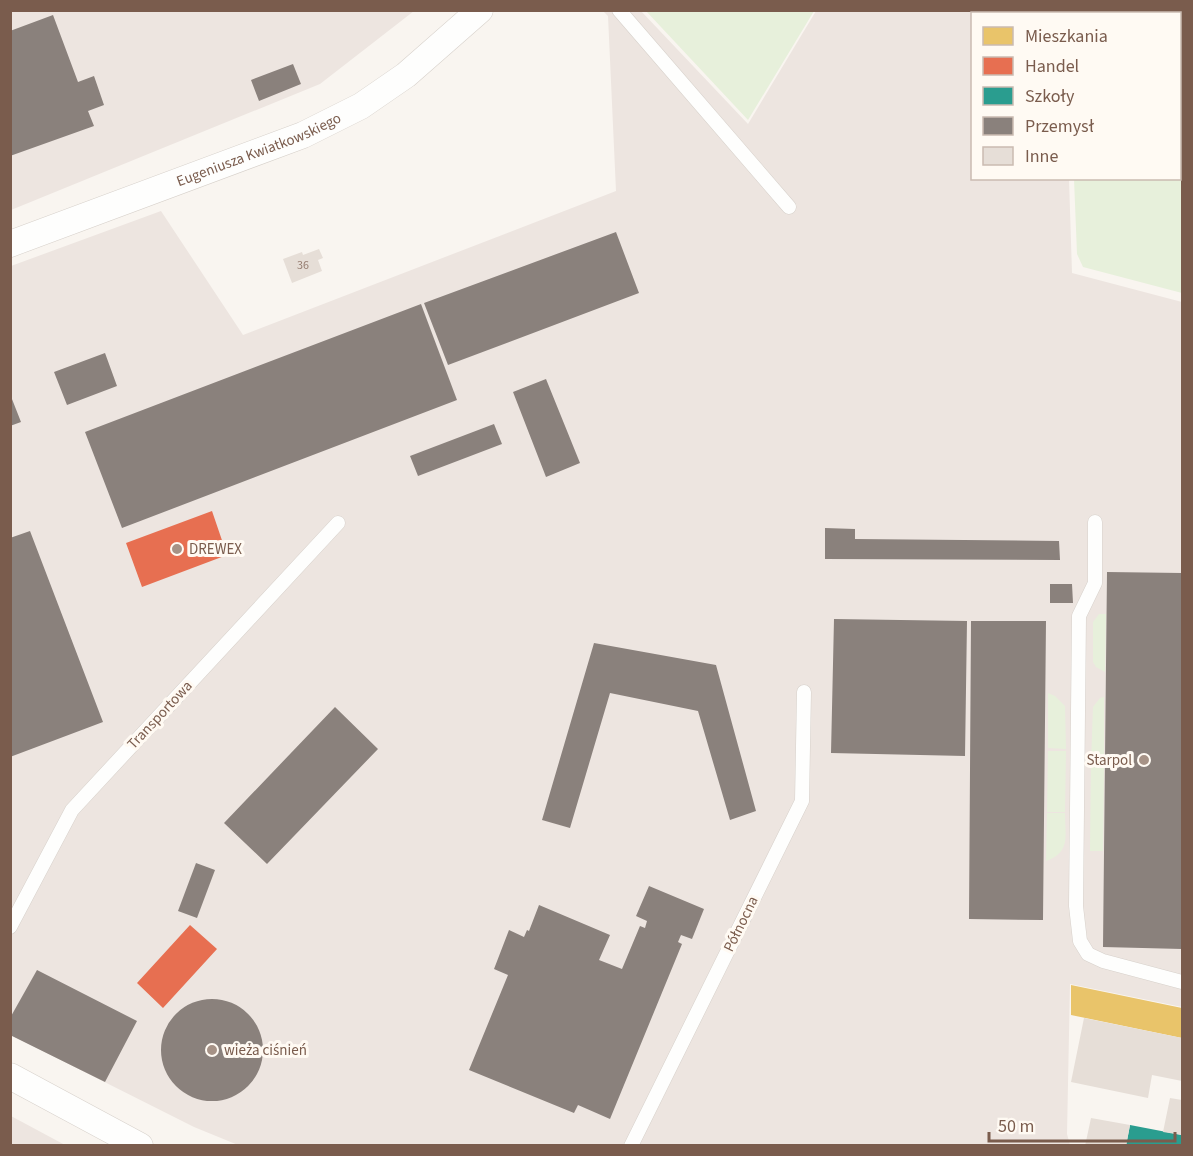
<svg xmlns="http://www.w3.org/2000/svg" width="1193" height="1156" font-family="'Source Sans 3',sans-serif">
  <rect width="100%" height="100%" fill="#f9f5f0"/>
  <!-- industrial -->
  <path fill="#ede5e0" d="M11 11H414L320 84 11 210Z
    M603 11H641L748 124 816 11H1064V14H972V178L1069 179 1072 273 1182 302V1007L1070 984 1067 1134 1070 1145H238L194 1127 11 1035V266L161 211 243 335 616 191 608 16Z
    M11 1116 65 1145H11Z"/>
  <!-- green -->
  <path fill="#e7f0db" d="M646 11H814L748 120Z
    M1066 11H1182V293L1083 267 1077 254 1074 179 1180 178V14H1067Z
    M1099 614H1106L1105 672 1096 667 1093 662V622Z
    M1048 693 1055 696 1065 706 1066 749 1048 748Z
    M1104 697V762H1091L1093 707 1100 698Z
    M1048 751H1066L1065 812H1047Z
    M1091 763 1104 764 1103 851H1090Z
    M1047 813H1065C1065 836 1071 852 1046 861Z"/>
  <!-- homes -->
  <path fill="#e9c46a" d="M1071 985 1182 1008V1038L1071 1015Z"/>
  <!-- shops -->
  <path fill="#e76f51" d="M212 511 227 555 142 587 126 543Z
    M190 925 217 949 163 1008 137 983Z"/>
  <!-- schools -->
  <path fill="#2a9d8f" d="M1130 1125 1182 1135V1146H1126Z"/>
  <!-- industry -->
  <path fill="#8a817c" d="M53 15 78 82 94 76 104 105 88 111 94 126 10 156V31Z
    M293 64 301 84 259 101 251 80Z
    M616 232 639 293 448 365 424 303Z
    M421 304 457 400 122 528 85 432Z
    M105 353 117 386 67 405 54 372Z
    M546 379 580 463 546 477 513 392Z
    M10 394 21 422 10 426Z
    M494 424 502 444 418 476 410 456Z
    M825 528 855 529V539L1059 541 1060 560 825 559Z
    M30 531 103 722 10 757V538Z
    M1107 572 1182 573V949L1103 947Z
    M1050 584H1072L1073 603H1050Z
    M834 619 967 621 965 756 831 753Z
    M971 621H1046L1043 920 969 919Z
    M594 643 716 665 756 811 730 820 698 711 610 693 570 828 542 820Z
    M335 707 378 749 267 864 224 823Z
    M196 863 215 870 197 918 178 911Z
    M649 886 704 909 692 939 681 935 678 942 682 944 610 1119 578 1105 574 1113 469 1070 508 975 494 969 509 930 524 937 527 930 529 931 539 905 610 935 599 960 622 969 640 926 645 928 647 921 636 916Z
    M37 970 137 1021 105 1082 10 1035V1018Z
    M161 1050a51 51 0 1 1 102 0a51 51 0 1 1-102 0Z"/>
  <!-- building -->
  <path fill="#e6ded7" d="M319 249 323 258 318 260 322 271 292 283 283 259 302 252 303 255Z
    M1084 1018 1182 1038V1081L1152 1075 1148 1098 1071 1082Z
    M1170 1098 1182 1100V1135L1163 1132Z
    M1091 1118 1130 1125 1126 1146H1085Z"/>
  <g fill="none" stroke-linecap="round" stroke-linejoin="round">
    <defs>
      <path id="service" d="M619 10 789 207
        M1095 522V583L1079 616 1076 906 1080 941 1088 954 1103 961 1182 982
        M10 927 72 810 338 523
        M631 1146 802 801 804 692"/>
      <g id="minor">
        <path id="s1" d="M10 244 303 135 361 106 406 75 480 10"/>
        <path d="M10 1076 140 1146"/>
      </g>
    </defs>
    <!-- service casing -->
    <use href="#service" stroke="#d7d1cb" stroke-width="15"/>
    <!-- minor casing -->
    <use href="#minor" stroke="#d7d1cb" stroke-width="27"/>
    <!-- service -->
    <use href="#service" stroke="#fefefd" stroke-width="14"/>
    <!-- minor -->
    <use href="#minor" stroke="#fefefd" stroke-width="26"/>
  </g>
  <!-- markers -->
  <g fill="#a69286" stroke="#fffaf3" stroke-width="2">
    <circle cx="177" cy="549" r="6"/>
    <circle cx="1144" cy="760" r="6"/>
    <circle cx="212" cy="1050" r="6"/>
  </g>
  <g text-anchor="middle" dominant-baseline="central" stroke-width="6" stroke-linejoin="round" paint-order="stroke">
    <!-- number labels -->
    <g font-size="12" fill="#977e72">
      <text x="303" y="265">36</text>
    </g>
    <!-- street labels -->
    <g font-size="15" fill="#7a5c4d" stroke="#fffaf3">
      <text stroke="none"><textPath href="#s1" startOffset="266">Eugeniusza Kwiatkowskiego</textPath></text>
      <text transform="translate(160 715) rotate(-47)">Transportowa</text>
      <text transform="translate(741 924) rotate(-64)">Północna</text>
    </g>
    <!-- poi labels -->
    <g font-size="15" fill="#7a5c4d" stroke="#fffaf3" text-anchor="start">
      <text x="189" y="549">DREWEX</text>
      <text x="1132" y="760" text-anchor="end">Starpol</text>
      <text x="224" y="1050">wieża ciśnień</text>
    </g>
  </g>
  <!-- border -->
  <rect width="1193" height="1156" fill="none" stroke="#7a5c4d" stroke-width="24"/>
  <!-- legend -->
  <rect x="971" y="12" width="210" height="168" fill="#fffaf3" stroke="#cabbb1" stroke-width="1.5"/>
  <rect x="983" y="27" width="30" height="18" fill="#e9c46a" stroke="#cabbb1" stroke-width="1.5"/>
  <text x="1025" y="42" font-size="18" fill="#7a5c4d">Mieszkania</text>
  <rect x="983" y="57" width="30" height="18" fill="#e76f51" stroke="#cabbb1" stroke-width="1.5"/>
  <text x="1025" y="72" font-size="18" fill="#7a5c4d">Handel</text>
  <rect x="983" y="87" width="30" height="18" fill="#2a9d8f" stroke="#cabbb1" stroke-width="1.5"/>
  <text x="1025" y="102" font-size="18" fill="#7a5c4d">Szkoły</text>
  <rect x="983" y="117" width="30" height="18" fill="#8a817c" stroke="#cabbb1" stroke-width="1.5"/>
  <text x="1025" y="132" font-size="18" fill="#7a5c4d">Przemysł</text>
  <rect x="983" y="147" width="30" height="18" fill="#e6ded7" stroke="#cabbb1" stroke-width="1.5"/>
  <text x="1025" y="162" font-size="18" fill="#7a5c4d">Inne</text>
  <!-- scale -->
  <path d="M989 1132v9h186v-9" fill="none" stroke="#7a5c4d" stroke-width="3"/>
  <text x="998" y="1132" font-size="18" fill="#7a5c4d" stroke="#fffaf3" stroke-width="4.5" paint-order="stroke">50 m</text>
</svg>
